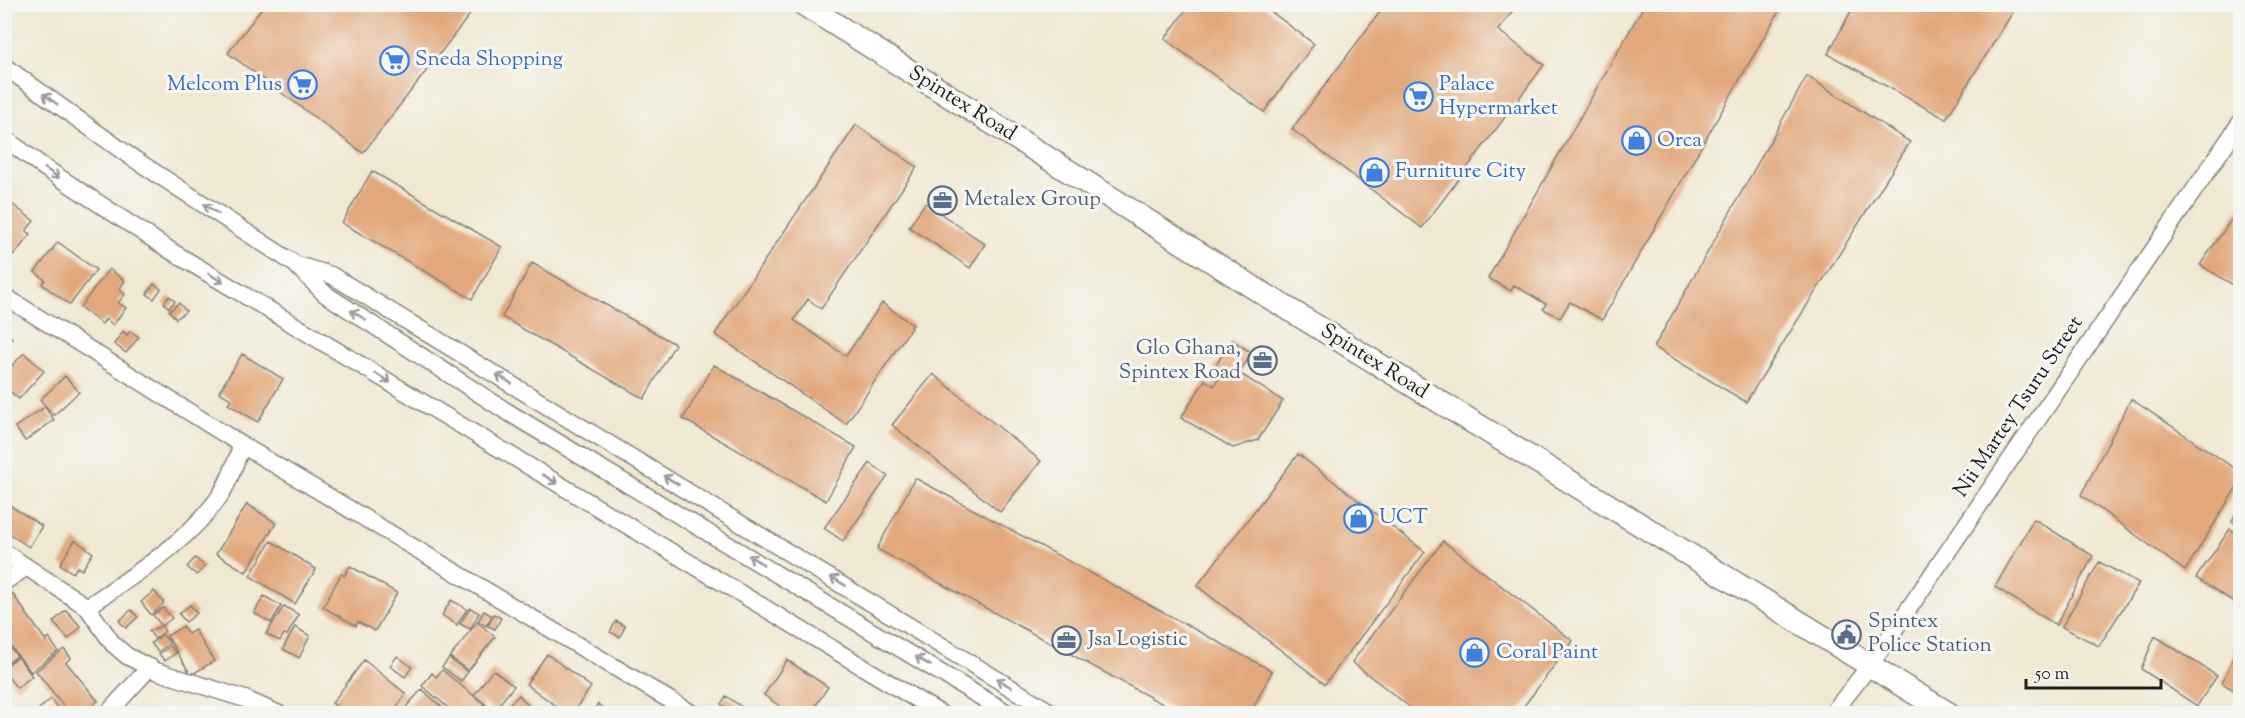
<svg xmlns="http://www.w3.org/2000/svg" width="2245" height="718" font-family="'Sorts Mill Goudy',serif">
  <rect width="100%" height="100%" fill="#f6f6f2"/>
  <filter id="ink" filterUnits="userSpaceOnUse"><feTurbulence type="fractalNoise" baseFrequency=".0167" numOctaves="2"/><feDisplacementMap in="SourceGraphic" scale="12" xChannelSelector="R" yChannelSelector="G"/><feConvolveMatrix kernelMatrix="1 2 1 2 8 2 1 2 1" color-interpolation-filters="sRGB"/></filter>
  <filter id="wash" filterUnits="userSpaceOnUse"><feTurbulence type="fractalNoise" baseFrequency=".008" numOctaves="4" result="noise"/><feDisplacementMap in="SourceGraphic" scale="24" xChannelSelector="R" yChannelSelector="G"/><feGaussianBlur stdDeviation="1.35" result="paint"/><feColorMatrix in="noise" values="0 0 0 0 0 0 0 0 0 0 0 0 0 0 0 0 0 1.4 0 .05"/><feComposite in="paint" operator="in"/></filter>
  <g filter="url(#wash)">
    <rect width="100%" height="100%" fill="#f0e8d2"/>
    <g id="blocks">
      <!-- building -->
      <path fill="#e2a87c" d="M265 4H478L363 153 228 53Z
        M1190 4H1261L1314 44 1264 112 1165 39Z
        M1386 4H1518L1498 30 1544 65 1422 228 1292 129Z
        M1645 4H1783L1602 320 1570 302 1560 318 1543 309 1546 304 1514 285 1511 291 1488 278Z
        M1855 4H2018L1946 119 1828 54Z
        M1807 76 1910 142 1746 402 1654 347Z
        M856 125 917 167 821 309 808 299 794 320 846 356 882 303 913 325 846 424 715 334Z
        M372 171 502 247 472 299 342 223Z
        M4 198 34 221 26 231 31 234 14 255 4 248Z
        M925 203 985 244 970 268 909 227Z
        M2240 207V289L2200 265Z
        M58 242 96 270 70 305 42 284 45 280 35 272Z
        M532 263 675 344 644 399 502 317Z
        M109 269 125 281 119 289 125 294 118 303 126 308 113 325 106 319 102 324 80 307Z
        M154 284 161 289 154 299 147 294Z
        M169 296 175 301 169 308 164 303Z
        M179 303 186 311 176 319 169 311Z
        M4 331 12 338 4 346Z
        M123 331 127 335 130 331 139 337 126 353 114 344Z
        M1232 340 1252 353 1239 373 1283 401 1258 440 1233 448 1181 418 1205 380 1214 386 1222 373 1214 368Z
        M24 353 44 371 19 399 4 386V374Z
        M242 354 283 379 258 422 228 404 231 399 219 392Z
        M714 365 856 447 826 501 683 419Z
        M933 374 1041 461 1000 512 892 425Z
        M65 376 79 392 54 415 40 400Z
        M2131 399 2240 472V482L2185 571 2081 495Z
        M45 407 54 420 25 441 15 427Z
        M1298 454 1425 552 1325 684 1197 586Z
        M870 463 888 476 843 541 824 528Z
        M915 478 1272 671 1250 714H1181L877 549Z
        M6 503 42 526 29 547 4 530Z
        M247 504 276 523 246 572 216 554Z
        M2240 505V527L2232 521Z
        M2034 519 2093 556 2056 625 1995 587Z
        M2230 529 2240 536V598L2237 604 2196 578Z
        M75 540 93 553 82 570 77 567 73 573 60 564Z
        M271 541 316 569 295 604 250 576Z
        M1443 541 1573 641 1518 714H1419L1352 662Z
        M195 558 205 566 197 575 187 567Z
        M2099 562 2139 583 2099 646 2062 627Z
        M350 566 397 593 375 631 358 622 356 626 323 607 341 574 344 576Z
        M154 591 164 603 151 615 141 602Z
        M12 593 46 641 49 638 58 651 31 672 4 638V599Z
        M264 596 281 606 271 623 254 613Z
        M451 600 467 609 457 625 442 615Z
        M190 605 197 613 186 622 179 614Z
        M284 606 299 615 287 635 284 634 280 641 266 634Z
        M163 608 172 618 162 626 153 615Z
        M470 608 479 613 470 629 460 624Z
        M66 610 81 627 68 639 53 622Z
        M131 610 138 617 126 628 119 621Z
        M484 611 492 616 486 626 478 621Z
        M494 614 501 618 495 629 488 626Z
        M616 621 625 626 620 637 610 632Z
        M477 622 495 637 468 671 450 657Z
        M161 626 165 631 155 639 149 631Z
        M183 626 188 634 195 630 214 661 191 675 167 636Z
        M295 627 310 636 299 658 283 649Z
        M163 635 170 643 158 652 151 643Z
        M2155 636 2217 676 2197 706 2141 669Z
        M4 640 17 656 4 665Z
        M2240 641V694L2222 683Z
        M170 646 176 653 165 661 159 654Z
        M64 649 71 658 66 662 98 701 82 714H70L36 671Z
        M547 654 591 687 572 714H567L526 684Z
        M397 656 412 667 405 677 390 666Z
        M18 657 32 676 17 688 4 672V667Z
        M449 658 468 672 461 681 442 667Z
        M364 660 406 694 392 714H346L332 703Z
        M787 660 828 687 810 714H791L764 695Z
        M442 670 484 704 476 714H456L422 686 432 673 436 677Z
        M493 670 514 686 494 711 474 695Z
        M422 689 449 714H413L406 707Z
        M519 695 536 714H499Z
        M726 696 746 710 744 714H734L721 704Z
        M51 699 62 714H42L39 709Z
        M598 704 611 714H592Z"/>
    </g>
  </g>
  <g filter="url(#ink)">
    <use href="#blocks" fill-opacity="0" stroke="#868277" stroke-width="1.5"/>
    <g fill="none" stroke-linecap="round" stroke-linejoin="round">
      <defs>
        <path id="minor" d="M4 66 128 155 295 264 325 294 506 411 1009 714
          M4 138 45 168 171 251 941 714
          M297 265 331 275 1054 714
          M4 296 242 445 693 714
          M4 552 87 607 113 644 127 656 156 671 245 699 279 714
          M4 582 25 568
          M87 607C132 576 184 545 217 500 229 484 235 463 242 445
          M107 714 150 667
          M1832 714 1871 664 2240 123"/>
        <path id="secondary" d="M803 4 1259 291 1949 714"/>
      </defs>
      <!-- minor casing -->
      <use href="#minor" stroke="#868277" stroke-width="19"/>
      <!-- secondary casing -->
      <use href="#secondary" stroke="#868277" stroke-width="25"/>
      <!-- minor -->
      <use href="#minor" stroke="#fff" stroke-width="16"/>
      <!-- secondary -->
      <use href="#secondary" stroke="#fff" stroke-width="22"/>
    </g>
    <!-- one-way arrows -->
    <defs><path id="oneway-shaft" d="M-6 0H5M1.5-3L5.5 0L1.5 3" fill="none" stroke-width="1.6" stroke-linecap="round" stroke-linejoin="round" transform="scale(1.5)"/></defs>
    <g stroke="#999">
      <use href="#oneway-shaft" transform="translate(50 99) rotate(-144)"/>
      <use href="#oneway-shaft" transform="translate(52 173) rotate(34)"/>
      <use href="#oneway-shaft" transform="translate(211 209) rotate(-147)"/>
      <use href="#oneway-shaft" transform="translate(216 278) rotate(31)"/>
      <use href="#oneway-shaft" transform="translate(358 315) rotate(-148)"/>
      <use href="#oneway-shaft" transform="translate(383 378) rotate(31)"/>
      <use href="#oneway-shaft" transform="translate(504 379) rotate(-149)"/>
      <use href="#oneway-shaft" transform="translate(550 479) rotate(31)"/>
      <use href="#oneway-shaft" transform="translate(671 480) rotate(-149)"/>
      <use href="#oneway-shaft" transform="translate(756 560) rotate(-149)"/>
      <use href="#oneway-shaft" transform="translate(838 581) rotate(-149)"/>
      <use href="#oneway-shaft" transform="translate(923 661) rotate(-149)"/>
      <use href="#oneway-shaft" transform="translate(1004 683) rotate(-149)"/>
    </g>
  </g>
  <!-- icons -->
  <defs>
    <symbol id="supermarket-ring" viewBox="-11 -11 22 22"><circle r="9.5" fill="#f6f6f2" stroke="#3f7fe0" stroke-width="1.5"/><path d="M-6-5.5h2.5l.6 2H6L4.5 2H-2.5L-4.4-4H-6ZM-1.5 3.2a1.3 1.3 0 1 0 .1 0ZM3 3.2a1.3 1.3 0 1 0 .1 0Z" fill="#3f7fe0"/></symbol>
    <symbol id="shop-ring" viewBox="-11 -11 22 22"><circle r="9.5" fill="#f6f6f2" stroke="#3f7fe0" stroke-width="1.5"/><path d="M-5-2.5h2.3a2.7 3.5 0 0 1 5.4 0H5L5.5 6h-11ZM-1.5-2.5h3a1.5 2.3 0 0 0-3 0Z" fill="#3f7fe0"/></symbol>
    <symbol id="office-ring" viewBox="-11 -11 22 22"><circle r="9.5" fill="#f6f6f2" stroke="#5c6f8a" stroke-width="1.5"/><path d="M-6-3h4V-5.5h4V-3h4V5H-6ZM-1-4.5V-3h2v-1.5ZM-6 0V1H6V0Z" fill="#5c6f8a"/></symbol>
    <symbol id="civic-ring" viewBox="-11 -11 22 22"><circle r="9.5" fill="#f6f6f2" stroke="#5c6f8a" stroke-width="1.5"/><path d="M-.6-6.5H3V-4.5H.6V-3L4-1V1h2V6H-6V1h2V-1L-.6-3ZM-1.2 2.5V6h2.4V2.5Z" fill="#5c6f8a"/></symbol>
  </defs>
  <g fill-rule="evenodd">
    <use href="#supermarket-ring" x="378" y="44" width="33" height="33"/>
    <use href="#supermarket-ring" x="286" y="68" width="33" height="33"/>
    <use href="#supermarket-ring" x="1402" y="80" width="33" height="33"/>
    <use href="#shop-ring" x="1620" y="124" width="33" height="33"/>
    <use href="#shop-ring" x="1358" y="156" width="33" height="33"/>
    <use href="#office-ring" x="926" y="184" width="33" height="33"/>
    <use href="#office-ring" x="1246" y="344" width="33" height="33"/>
    <use href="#shop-ring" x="1342" y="502" width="33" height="33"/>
    <use href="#civic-ring" x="1830" y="618" width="33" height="33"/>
    <use href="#office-ring" x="1050" y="624" width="33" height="33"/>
    <use href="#shop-ring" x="1458" y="636" width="33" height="33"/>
  </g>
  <g text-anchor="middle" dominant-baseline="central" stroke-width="6" stroke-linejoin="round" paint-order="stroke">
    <!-- shop labels -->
    <g font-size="21" fill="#366cbe" stroke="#f6f6f2" text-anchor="start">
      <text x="415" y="60">Sneda Shopping</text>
      <text x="282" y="85" text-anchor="end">Melcom Plus</text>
      <text x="1439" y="85">Palace<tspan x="1439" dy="24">Hypermarket</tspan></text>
      <text x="1657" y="141">Orca</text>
      <text x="1395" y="172">Furniture City</text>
      <text x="1379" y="518">UCT</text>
      <text x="1496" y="653">Coral Paint</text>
    </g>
    <!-- street labels -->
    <g font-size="21" fill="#1c1c1c" stroke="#f6f6f2">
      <text transform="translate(962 104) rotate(32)">Spintex Road</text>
      <text transform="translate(1374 362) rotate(32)">Spintex Road</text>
      <text transform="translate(2019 407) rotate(-56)">Nii Martey Tsuru Street</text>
    </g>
    <!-- service labels -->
    <g font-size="21" fill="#4e5e75" stroke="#f6f6f2" text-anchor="start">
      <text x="964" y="200">Metalex Group</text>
      <text x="1241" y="349" text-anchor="end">Glo Ghana,<tspan x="1241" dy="24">Spintex Road</tspan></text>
      <text x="1868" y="622">Spintex<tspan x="1868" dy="24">Police Station</tspan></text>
      <text x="1088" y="640">Jsa Logistic</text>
    </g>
  </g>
  <!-- margin -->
  <rect width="2245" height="718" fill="none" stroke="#f6f6f2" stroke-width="24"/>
  <!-- scale -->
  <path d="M2026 679v9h135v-9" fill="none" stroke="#1c1c1c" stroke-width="3"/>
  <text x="2035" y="679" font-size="18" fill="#1c1c1c" stroke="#f6f6f2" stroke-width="4.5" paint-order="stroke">50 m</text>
</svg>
